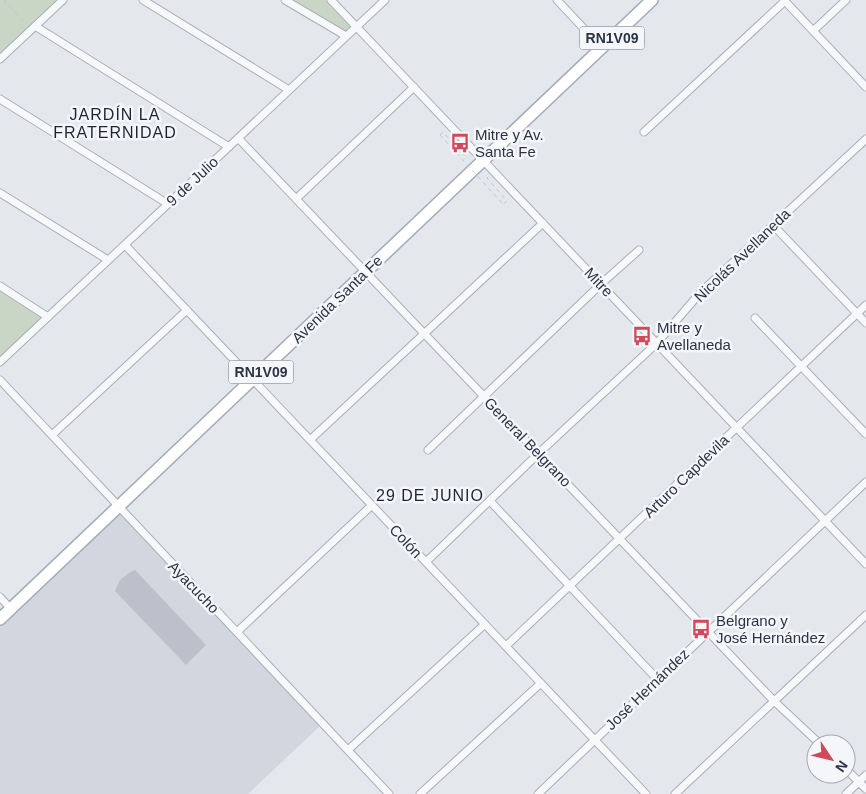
<svg xmlns="http://www.w3.org/2000/svg" width="866" height="794" font-family="Helvetica,sans-serif">
  <rect width="100%" height="100%" fill="#e4e7ec"/>
  <!-- built -->
  <path fill="#d2d6de" d="M118 507 323 723 248 794H0V619Z"/>
  <!-- green -->
  <path fill="#c9d6c5" d="M0 0H63L0 59Z
    M285 0H331L356 27 346 36Z
    M0 286 48 317 0 362Z"/>
  <!-- building -->
  <path fill="#bbc0ca" d="M135 570 206 645 186 665 115 591 120 580 129 573Z"/>
  <g fill="none" stroke-linecap="round" stroke-linejoin="round">
    <defs>
      <path id="street" d="M143 0 289 90
        M285 0 346 36
        M331 0 866 564
        M557 0 602 48
        M784 0 866 87
        M35 26 229 147
        M813 31 846 0
        M0 59 63 0
        M0 99 168 204
        M644 132 785 1
        M238 138 774 701 820 744
        M0 193 108 260
        M296 199 414 87
        M773 225 866 323
        M125 245 646 794
        M0 286 48 317
        M755 318 866 434
        M0 362 385 0
        M0 380 389 794
        M52 435 187 310
        M310 440 543 223
        M428 450 601 284 639 250
        M490 501 657 679
        M426 562 539 453 657 343 700 293 866 139
        M0 597 11 609
        M237 632 372 505
        M506 646 866 305
        M348 750 485 624
        M846 769 866 789
        M420 794 541 683
        M538 794 866 482
        M675 794 866 615
        M846 794 866 775"/>
      <path id="primary" d="M0 619 652 0"/>
    </defs>
    <!-- street casing -->
    <use href="#street" stroke="#a9aeb7" stroke-width="9"/>
    <!-- primary casing -->
    <use href="#primary" stroke="#a3abb8" stroke-width="14"/>
    <!-- path -->
    <path stroke="#c2c5cb" stroke-width="1" stroke-dasharray="4 4" stroke-linecap="butt" d="M4 0 25 23
      M440 135 443 132 465 156 466 154
      M488 177 487 178 507 201 503 204"/>
    <!-- street -->
    <use href="#street" stroke="#f7f8fa" stroke-width="7"/>
    <!-- primary -->
    <use href="#primary" stroke="#fff" stroke-width="11"/>
    <!-- path-bridge -->
    <path stroke="#c2c5cb" stroke-width="1" stroke-dasharray="4 4" stroke-linecap="butt" d="M440 135 503 204"/>
  </g>
  <!-- icons -->
  <defs>
    <symbol id="bus-bare" viewBox="-9 -9 18 18"><path d="M-5-6H5V4H4V6H2V4H-2V6H-4V4H-5ZM-3.5-4V0h7V-4ZM-3.5 1.2v1.5H-2V1.2ZM2 1.2v1.5H3.5V1.2Z" fill="#d1495b" stroke="#f4f6f9" stroke-width="2.5" paint-order="stroke"/></symbol>
  </defs>
  <g fill-rule="evenodd">
    <use href="#bus-bare" x="446" y="129" width="28" height="28"/>
    <use href="#bus-bare" x="628" y="322" width="28" height="28"/>
    <use href="#bus-bare" x="687" y="615" width="28" height="28"/>
  </g>
  <g text-anchor="middle" dominant-baseline="central" stroke-width="5" stroke-linejoin="round" paint-order="stroke">
    <!-- shield labels -->
    <g fill="#f4f6f9" stroke="#676e7b" stroke-width="1">
      <rect x="579.5" y="26.5" width="65" height="23" rx="4"/>
      <rect x="228.5" y="360.5" width="65" height="23" rx="4"/>
    </g>
    <g font-size="14" font-weight="bold" fill="#2b3445">
      <text x="612" y="38">RN1V09</text>
      <text x="261" y="372">RN1V09</text>
    </g>
    <!-- poi labels -->
    <g font-size="15" fill="#2b3445" stroke="#f4f6f9" text-anchor="start">
      <text x="475" y="134">Mitre y Av.<tspan x="475" dy="17">Santa Fe</tspan></text>
      <text x="657" y="327">Mitre y<tspan x="657" dy="17">Avellaneda</tspan></text>
      <text x="716" y="620">Belgrano y<tspan x="716" dy="17">José Hernández</tspan></text>
    </g>
    <!-- street labels -->
    <g font-size="15" fill="#2b3445" stroke="#f4f6f9">
      <text transform="translate(192 181) rotate(-43)">9 de Julio</text>
      <text transform="translate(742 255) rotate(-44)">Nicolás Avellaneda</text>
      <text transform="translate(599 282) rotate(47)">Mitre</text>
      <text transform="translate(337 299) rotate(-44)">Avenida Santa Fe</text>
      <text transform="translate(528 442) rotate(46)">General Belgrano</text>
      <text transform="translate(686 476) rotate(-44)">Arturo Capdevila</text>
      <text transform="translate(406 541) rotate(47)">Colón</text>
      <text transform="translate(194 587) rotate(46)">Ayacucho</text>
      <text transform="translate(647 689) rotate(-44)">José Hernández</text>
    </g>
    <!-- neighbourhood labels -->
    <g font-size="16" letter-spacing="1" fill="#1d2536" stroke="#f4f6f9">
      <text x="115" y="114">JARDÍN LA<tspan x="115" dy="18">FRATERNIDAD</tspan></text>
      <text x="430" y="495">29 DE JUNIO</text>
    </g>
  </g>
  <!-- north arrow -->
  <g transform="translate(831 759) rotate(125)"><circle r="24" fill="#f4f6f9" stroke="#a4a8b1"/>
  <path d="M0-4L9 19L0 12L-9 19Z" fill="#d1495b"/>
  <text y="-8" font-size="14" font-weight="bold" text-anchor="middle" fill="#2b3445">N</text>
  </g>
</svg>
